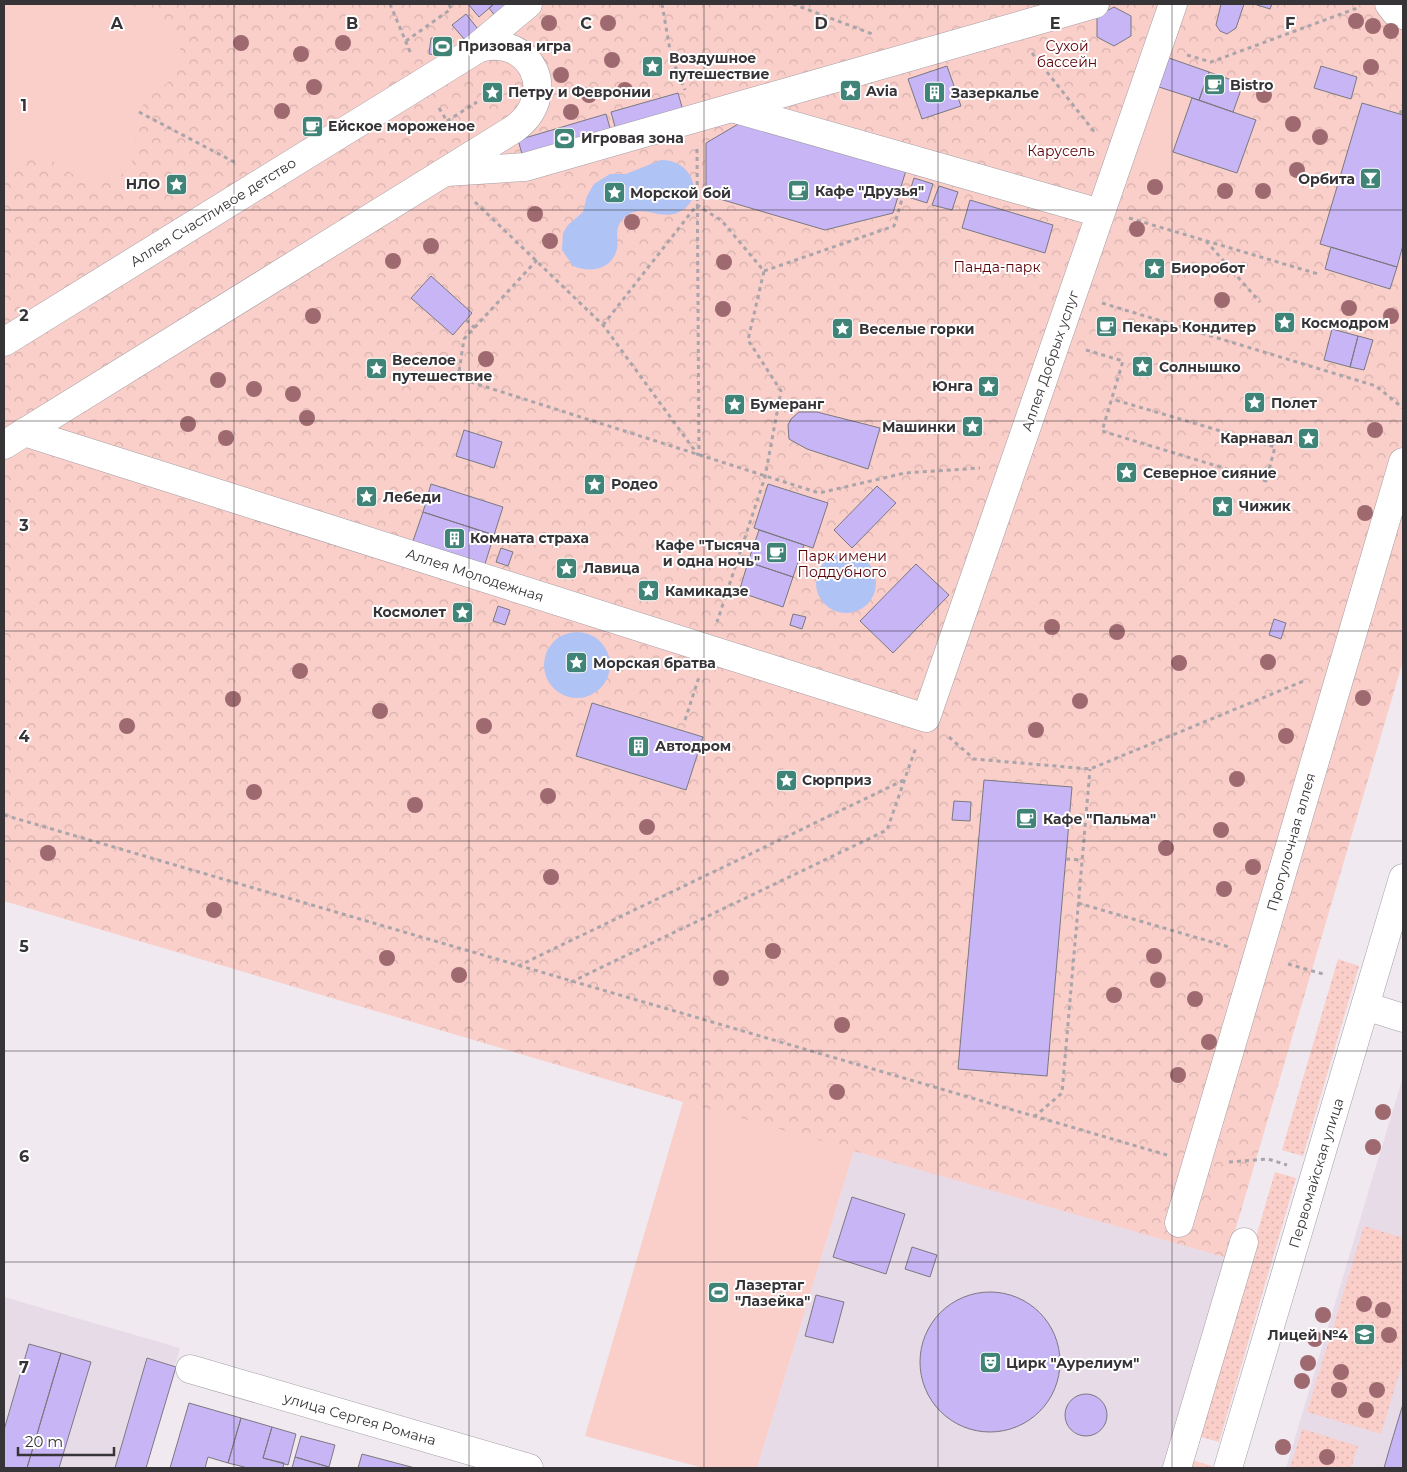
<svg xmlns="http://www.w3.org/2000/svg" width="1407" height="1472" font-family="Montserrat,sans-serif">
  <defs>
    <pattern id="grass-dots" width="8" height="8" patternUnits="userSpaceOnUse" patternTransform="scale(1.25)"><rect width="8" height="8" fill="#facec9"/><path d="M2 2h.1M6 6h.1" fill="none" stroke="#d7b2ad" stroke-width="1.8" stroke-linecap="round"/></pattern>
    <pattern id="park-crowns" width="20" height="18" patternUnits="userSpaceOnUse" patternTransform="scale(1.25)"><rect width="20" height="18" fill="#facec9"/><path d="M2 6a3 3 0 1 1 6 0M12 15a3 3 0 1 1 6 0" fill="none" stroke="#d7b2ad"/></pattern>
  </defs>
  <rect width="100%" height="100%" fill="#f0e9ef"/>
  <!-- built -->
  <path fill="#e8dbe8" d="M1403 1077V1468H1286L1373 1176Z
    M854 1150 1227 1258 1165 1468H757Z
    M4 1297 180 1348 146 1468H4Z"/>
  <!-- grass -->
  <path fill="url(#grass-dots)" d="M1338 959 1359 966 1303 1156 1282 1150Z
    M1275 1172 1296 1178 1219 1442 1198 1436Z
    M1364 1226 1403 1238V1360L1381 1434 1307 1412Z
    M1302 1429 1358 1446 1351 1468H1290Z
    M1191 1460 1212 1466 1211 1468H1188Z"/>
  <!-- park -->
  <path fill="url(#park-crowns)" d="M4 4H1403V661L1227 1258 683 1102 4 901Z"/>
  <!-- pitch -->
  <path fill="#facec9" d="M4 4C35 4 67 4 99 4 108 4 121 1 129 4 133 5 136 8 139 9 163 19 187 33 179 64 173 88 147 91 139 113 130 137 146 165 113 179 77 194 69 161 40 158 27 156 16 163 4 167Z
    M1153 85 1192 98 1164 179 1125 165Z
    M683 1102 854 1150 757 1468H703L585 1436Z"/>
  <!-- water -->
  <path fill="#afc3f4" d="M661 160C693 159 708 200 677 213 659 220 641 203 625 217 613 227 619 237 617 249 612 270 590 273 573 266L562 250 563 233 568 225 583 212 587 196 594 184 610 174H626Z
    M816 583a30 30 0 1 1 60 0a30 30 0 1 1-60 0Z
    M544 665a33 33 0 1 1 66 0a33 33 0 1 1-66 0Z"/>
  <!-- building -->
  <path fill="#c7b5f6" stroke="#7b7980" d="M468 4H494L479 17Z
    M494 4H512L496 17 489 8Z
    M1221 4H1244L1236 28 1227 34 1220 31 1216 25Z
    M1254 4H1272L1270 9Z
    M1114 7 1131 16V36L1114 46 1097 37V16Z
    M466 14 478 29 465 40 452 25Z
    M431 38 453 40 451 57 429 54Z
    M1169 58 1209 72 1199 100 1159 87Z
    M947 66 961 106 922 119 908 79Z
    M1321 66 1357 77 1351 99 1314 88Z
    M1209 72 1243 84 1233 112 1199 100Z
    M678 93 684 114 617 134 611 112Z
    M1192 98 1256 120 1237 173 1173 152Z
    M1362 103 1403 115V245L1397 267 1320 244Z
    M606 114 612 135 524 161 518 140Z
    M745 120 907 167 893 213 825 230 706 195V143Z
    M914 178 933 184 927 203 908 197Z
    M939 186 958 192 952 210 932 205Z
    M970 200 1053 225 1045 253 962 228Z
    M1331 247 1397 267 1390 289 1325 269Z
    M431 276 472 313 453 335 411 298Z
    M1332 329 1358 336 1350 367 1324 360Z
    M1358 336 1373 340 1364 370 1350 367Z
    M799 412H817L880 428 868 469 807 449 789 439 788 425 791 419Z
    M464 430 502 442 494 468 456 456Z
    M431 484 503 507 494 535 423 512Z
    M768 484 828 503 813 548 754 528Z
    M877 486 896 503 852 548 834 530Z
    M423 512 494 535 485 564 413 541Z
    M759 530 804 545 793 577 748 562Z
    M501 548 513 552 508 566 496 562Z
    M748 562 793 577 783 607 739 592Z
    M916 564 949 595 893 653 860 621Z
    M498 606 510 610 505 625 493 621Z
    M793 614 806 617 802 629 790 625Z
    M1274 619 1286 623 1281 639 1269 635Z
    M592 703 703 737 686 790 576 756Z
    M984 780 1072 787 1047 1076 958 1069Z
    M954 801 971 802 970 821 952 820Z
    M852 1197 905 1214 886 1274 833 1257Z
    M912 1247 937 1255 930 1277 905 1269Z
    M920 1362a70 70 0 1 1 140 0a70 70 0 1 1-140 0Z
    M816 1295 844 1302 833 1343 805 1336Z
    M29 1344 61 1353 27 1468H4V1430Z
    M61 1353 91 1362 59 1468H27Z
    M147 1358 176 1367 146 1468H115Z
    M1065 1415a21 21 0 1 1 42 0a21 21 0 1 1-42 0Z
    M189 1403 241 1418 228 1463 208 1457 205 1468H170Z
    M1403 1404V1468H1384L1390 1447Z
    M241 1418 272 1427 263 1458 284 1463 283 1468H248L228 1463Z
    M272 1427 296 1434 288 1465 263 1458Z
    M301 1436 335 1445 329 1467 295 1457Z
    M362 1454 415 1468H358Z
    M295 1457 329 1467 328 1468H292Z"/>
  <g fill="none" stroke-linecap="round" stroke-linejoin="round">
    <defs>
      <path id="minor" d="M1389 4 1396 13 1403 15
        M472 51 528 4
        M732 108 1100 213
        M447 172 525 167 1095 4
        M4 342 479 48C531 33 561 95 514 129L4 445
        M24 432 926 718 1173 4
        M1365 1006 1403 1018
        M1179 1223 1403 462
        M190 1369 529 1468
        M1177 1468 1244 1242
        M1228 1468 1403 878"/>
    </defs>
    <!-- minor casing -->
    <use href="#minor" stroke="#a39da3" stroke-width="29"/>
    <!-- path -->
    <path stroke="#aaa5aa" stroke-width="3" stroke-dasharray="4 4" stroke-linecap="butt" d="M390 4 411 54
      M662 4 671 56 685 90
      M793 4 875 35
      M406 41 451 9 449 4
      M1032 53 1096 134
      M1187 55 1211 62 1360 7
      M439 108 453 131
      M139 112 236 163
      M1400 114 1403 105
      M447 121 477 102
      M697 149 699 456
      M475 202 603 325 698 455
      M1129 218 1318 274
      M1206 241 1260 302
      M537 260 464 339 458 378 819 493 905 473 980 468
      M764 271 894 226 905 189
      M1102 303 1376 386 1403 408
      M466 320 475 328
      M603 325 697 205 722 221 764 271 748 340 781 391 765 477 717 622
      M1086 350 1123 361 1102 431 1266 481 1275 447 1112 399
      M685 720 699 677
      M949 737 974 759 1090 769 1306 680
      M4 815 1167 1155
      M1066 859 1082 860
      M1078 903 1229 947
      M1288 964 1323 974
      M518 966 904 780
      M571 982 887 830 916 747
      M1034 1117 1062 1093 1090 769
      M1229 1162 1268 1159 1287 1165"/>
    <!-- minor -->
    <use href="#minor" stroke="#fff" stroke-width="28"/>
  </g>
  <!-- trees -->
  <g fill="#9f6970">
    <circle cx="1356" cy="21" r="8"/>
    <circle cx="549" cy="23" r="8"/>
    <circle cx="608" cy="23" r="8"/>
    <circle cx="1373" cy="26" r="8"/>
    <circle cx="1391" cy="31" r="8"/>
    <circle cx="241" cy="43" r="8"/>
    <circle cx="343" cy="43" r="8"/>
    <circle cx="301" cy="54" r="8"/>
    <circle cx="612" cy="60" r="8"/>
    <circle cx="1371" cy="67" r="8"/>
    <circle cx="561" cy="75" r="8"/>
    <circle cx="314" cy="87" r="8"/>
    <circle cx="625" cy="90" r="8"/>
    <circle cx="589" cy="95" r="8"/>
    <circle cx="1264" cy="95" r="8"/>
    <circle cx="282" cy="111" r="8"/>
    <circle cx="571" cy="112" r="8"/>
    <circle cx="1293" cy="124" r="8"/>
    <circle cx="1320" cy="137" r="8"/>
    <circle cx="1297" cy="170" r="8"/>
    <circle cx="1155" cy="187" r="8"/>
    <circle cx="1225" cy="191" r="8"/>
    <circle cx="1263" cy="191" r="8"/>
    <circle cx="535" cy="214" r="8"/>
    <circle cx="632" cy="222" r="8"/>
    <circle cx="1137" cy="229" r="8"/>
    <circle cx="550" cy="241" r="8"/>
    <circle cx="431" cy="246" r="8"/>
    <circle cx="393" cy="261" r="8"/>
    <circle cx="724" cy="262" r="8"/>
    <circle cx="1222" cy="300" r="8"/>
    <circle cx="1349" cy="308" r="8"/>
    <circle cx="723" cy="309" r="8"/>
    <circle cx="313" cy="316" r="8"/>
    <circle cx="1391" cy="316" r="8"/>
    <circle cx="486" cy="359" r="8"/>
    <circle cx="218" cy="380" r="8"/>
    <circle cx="254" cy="389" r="8"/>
    <circle cx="293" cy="394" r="8"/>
    <circle cx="307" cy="418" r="8"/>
    <circle cx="188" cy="424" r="8"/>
    <circle cx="1375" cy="430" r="8"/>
    <circle cx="226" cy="438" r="8"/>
    <circle cx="1365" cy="513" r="8"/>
    <circle cx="1052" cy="627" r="8"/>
    <circle cx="1117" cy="632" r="8"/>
    <circle cx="1268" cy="662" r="8"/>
    <circle cx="1179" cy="663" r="8"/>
    <circle cx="300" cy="671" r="8"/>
    <circle cx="1363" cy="698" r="8"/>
    <circle cx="233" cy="699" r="8"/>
    <circle cx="1080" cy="701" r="8"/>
    <circle cx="380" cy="711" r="8"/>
    <circle cx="127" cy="726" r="8"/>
    <circle cx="484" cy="726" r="8"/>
    <circle cx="1036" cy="730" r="8"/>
    <circle cx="1286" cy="736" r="8"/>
    <circle cx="1237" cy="779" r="8"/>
    <circle cx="254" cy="792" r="8"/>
    <circle cx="548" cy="796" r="8"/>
    <circle cx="415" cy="805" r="8"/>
    <circle cx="647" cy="827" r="8"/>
    <circle cx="1221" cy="830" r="8"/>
    <circle cx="1166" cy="848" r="8"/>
    <circle cx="48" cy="853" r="8"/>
    <circle cx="1253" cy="867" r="8"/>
    <circle cx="551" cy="877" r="8"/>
    <circle cx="1224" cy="889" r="8"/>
    <circle cx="214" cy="910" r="8"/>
    <circle cx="773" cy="951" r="8"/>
    <circle cx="1154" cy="956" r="8"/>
    <circle cx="387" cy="958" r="8"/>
    <circle cx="459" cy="975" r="8"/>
    <circle cx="721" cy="978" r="8"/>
    <circle cx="1158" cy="980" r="8"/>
    <circle cx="1114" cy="995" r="8"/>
    <circle cx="1195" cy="999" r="8"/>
    <circle cx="842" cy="1025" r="8"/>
    <circle cx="1209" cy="1042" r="8"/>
    <circle cx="1178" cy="1075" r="8"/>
    <circle cx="837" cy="1092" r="8"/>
    <circle cx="1383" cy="1112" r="8"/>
    <circle cx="1373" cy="1147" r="8"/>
    <circle cx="1364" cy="1304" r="8"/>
    <circle cx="1383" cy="1310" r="8"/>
    <circle cx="1323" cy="1315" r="8"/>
    <circle cx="1389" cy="1335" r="8"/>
    <circle cx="1315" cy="1339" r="8"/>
    <circle cx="1308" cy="1363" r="8"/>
    <circle cx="1341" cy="1372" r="8"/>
    <circle cx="1302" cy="1381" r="8"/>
    <circle cx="1339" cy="1390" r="8"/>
    <circle cx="1377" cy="1390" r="8"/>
    <circle cx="1366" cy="1410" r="8"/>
    <circle cx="1283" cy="1447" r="8"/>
    <circle cx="1327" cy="1457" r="8"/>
  </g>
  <!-- grid -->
  <path fill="none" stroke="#373437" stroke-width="1" stroke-opacity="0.55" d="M234 4V1468M469 4V1468M704 4V1468M938 4V1468M1172 4V1468M4 210H1403M4 421H1403M4 631H1403M4 841H1403M4 1051H1403M4 1262H1403"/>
  <!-- icons -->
  <defs>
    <symbol id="stadium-square" viewBox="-11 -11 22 22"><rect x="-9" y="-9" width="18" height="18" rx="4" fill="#408377" stroke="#fff"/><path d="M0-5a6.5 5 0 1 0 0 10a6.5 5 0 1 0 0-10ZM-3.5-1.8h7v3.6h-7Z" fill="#fff"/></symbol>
    <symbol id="sight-square" viewBox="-11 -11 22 22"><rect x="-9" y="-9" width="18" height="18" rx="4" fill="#408377" stroke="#fff"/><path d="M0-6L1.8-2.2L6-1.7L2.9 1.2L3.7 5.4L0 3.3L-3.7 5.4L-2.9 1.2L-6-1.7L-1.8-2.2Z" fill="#fff"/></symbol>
    <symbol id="cafe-square" viewBox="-11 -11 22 22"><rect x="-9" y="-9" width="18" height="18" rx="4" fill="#408377" stroke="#fff"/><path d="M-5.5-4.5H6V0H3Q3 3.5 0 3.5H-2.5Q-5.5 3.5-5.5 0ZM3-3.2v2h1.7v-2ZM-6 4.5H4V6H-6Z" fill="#fff"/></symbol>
    <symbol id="building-square" viewBox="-11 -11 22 22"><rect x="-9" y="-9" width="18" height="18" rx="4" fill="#408377" stroke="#fff"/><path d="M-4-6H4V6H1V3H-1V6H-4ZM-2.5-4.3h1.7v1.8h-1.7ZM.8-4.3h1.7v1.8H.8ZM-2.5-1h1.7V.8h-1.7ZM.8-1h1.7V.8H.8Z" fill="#fff"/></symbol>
    <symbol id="bar-square" viewBox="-11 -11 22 22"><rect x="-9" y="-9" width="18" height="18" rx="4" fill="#408377" stroke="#fff"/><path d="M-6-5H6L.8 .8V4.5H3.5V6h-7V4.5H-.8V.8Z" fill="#fff"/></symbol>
    <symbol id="school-square" viewBox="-11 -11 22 22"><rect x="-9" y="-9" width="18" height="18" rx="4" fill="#408377" stroke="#fff"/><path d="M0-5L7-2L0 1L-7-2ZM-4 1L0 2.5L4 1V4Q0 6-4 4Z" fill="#fff"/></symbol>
    <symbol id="theatre-square" viewBox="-11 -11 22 22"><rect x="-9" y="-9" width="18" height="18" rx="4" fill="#408377" stroke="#fff"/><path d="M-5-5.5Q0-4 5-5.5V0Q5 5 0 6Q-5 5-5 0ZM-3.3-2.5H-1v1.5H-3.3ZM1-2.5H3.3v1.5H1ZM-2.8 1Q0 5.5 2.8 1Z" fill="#fff"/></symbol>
  </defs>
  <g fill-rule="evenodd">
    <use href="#stadium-square" x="430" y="34" width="25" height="25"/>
    <use href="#sight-square" x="640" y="54" width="25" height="25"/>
    <use href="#cafe-square" x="1202" y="72" width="25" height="25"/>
    <use href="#sight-square" x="838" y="78" width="25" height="25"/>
    <use href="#sight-square" x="480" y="80" width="25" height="25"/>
    <use href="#building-square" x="922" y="80" width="25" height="25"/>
    <use href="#cafe-square" x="300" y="114" width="25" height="25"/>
    <use href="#stadium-square" x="552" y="126" width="25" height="25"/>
    <use href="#bar-square" x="1358" y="166" width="25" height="25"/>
    <use href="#sight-square" x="164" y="172" width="25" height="25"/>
    <use href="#cafe-square" x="786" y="178" width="25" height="25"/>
    <use href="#sight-square" x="602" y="180" width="25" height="25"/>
    <use href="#sight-square" x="1142" y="256" width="25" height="25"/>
    <use href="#sight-square" x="1272" y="310" width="25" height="25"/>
    <use href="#cafe-square" x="1094" y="314" width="25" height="25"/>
    <use href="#sight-square" x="830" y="316" width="25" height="25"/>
    <use href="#sight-square" x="1130" y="354" width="25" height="25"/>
    <use href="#sight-square" x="364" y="356" width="25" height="25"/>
    <use href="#sight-square" x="976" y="374" width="25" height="25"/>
    <use href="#sight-square" x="1242" y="390" width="25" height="25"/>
    <use href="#sight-square" x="722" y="392" width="25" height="25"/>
    <use href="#sight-square" x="960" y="414" width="25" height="25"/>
    <use href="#sight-square" x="1296" y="426" width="25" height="25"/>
    <use href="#sight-square" x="1114" y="460" width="25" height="25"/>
    <use href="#sight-square" x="582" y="472" width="25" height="25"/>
    <use href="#sight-square" x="354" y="484" width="25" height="25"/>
    <use href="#sight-square" x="1210" y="494" width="25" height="25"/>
    <use href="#building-square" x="442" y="526" width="25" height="25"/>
    <use href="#cafe-square" x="764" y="540" width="25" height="25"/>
    <use href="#sight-square" x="554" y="556" width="25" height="25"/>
    <use href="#sight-square" x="636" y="578" width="25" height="25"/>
    <use href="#sight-square" x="450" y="600" width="25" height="25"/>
    <use href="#sight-square" x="564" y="650" width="25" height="25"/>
    <use href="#building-square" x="626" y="734" width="25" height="25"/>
    <use href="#sight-square" x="774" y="768" width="25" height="25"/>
    <use href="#cafe-square" x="1014" y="806" width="25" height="25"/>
    <use href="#stadium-square" x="706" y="1280" width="25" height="25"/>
    <use href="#school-square" x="1352" y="1322" width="25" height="25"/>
    <use href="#theatre-square" x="978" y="1350" width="25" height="25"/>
  </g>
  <g text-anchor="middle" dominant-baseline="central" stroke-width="4" stroke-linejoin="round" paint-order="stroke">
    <!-- poi labels -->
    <g font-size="14" font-weight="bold" fill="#373437" stroke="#fff" text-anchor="start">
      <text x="458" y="46">Призовая игра</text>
      <text x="669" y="58">Воздушное<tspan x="669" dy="16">путешествие</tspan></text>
      <text x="1230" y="85">Bistro</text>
      <text x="866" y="91">Avia</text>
      <text x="508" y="92">Петру и Февронии</text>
      <text x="951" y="93">Зазеркалье</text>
      <text x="328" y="126">Ейское мороженое</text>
      <text x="581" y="138">Игровая зона</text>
      <text x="1355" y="179" text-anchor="end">Орбита</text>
      <text x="160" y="184" text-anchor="end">НЛО</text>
      <text x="815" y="191">Кафе "Друзья"</text>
      <text x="630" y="193">Морской бой</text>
      <text x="1171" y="268">Биоробот</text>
      <text x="1301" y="323">Космодром</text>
      <text x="1122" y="327">Пекарь Кондитер</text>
      <text x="859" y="329">Веселые горки</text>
      <text x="392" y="360">Веселое<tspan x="392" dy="16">путешествие</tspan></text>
      <text x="1159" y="367">Солнышко</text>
      <text x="973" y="386" text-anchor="end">Юнга</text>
      <text x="1271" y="403">Полет</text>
      <text x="750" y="404">Бумеранг</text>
      <text x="956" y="427" text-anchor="end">Машинки</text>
      <text x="1293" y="438" text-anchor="end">Карнавал</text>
      <text x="1143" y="473">Северное сияние</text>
      <text x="611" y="484">Родео</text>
      <text x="383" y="497">Лебеди</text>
      <text x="1239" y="506">Чижик</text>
      <text x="470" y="538">Комната страха</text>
      <text x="760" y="545" text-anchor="end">Кафе "Тысяча<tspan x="760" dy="16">и одна ночь"</tspan></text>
      <text x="583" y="568">Лавица</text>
      <text x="665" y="591">Камикадзе</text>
      <text x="446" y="612" text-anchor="end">Космолет</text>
      <text x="593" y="663">Морская братва</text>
      <text x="655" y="746">Автодром</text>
      <text x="802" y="780">Сюрприз</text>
      <text x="1043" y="819">Кафе "Пальма"</text>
      <text x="735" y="1285">Лазертаг<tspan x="735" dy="16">"Лазейка"</tspan></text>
      <text x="1348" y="1335" text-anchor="end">Лицей №4</text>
      <text x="1006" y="1363">Цирк "Аурелиум"</text>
    </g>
    <!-- park labels -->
    <g font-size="14" fill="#5c0008" stroke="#fff">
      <text x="1067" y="46">Сухой<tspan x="1067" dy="16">бассейн</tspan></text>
      <text x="1061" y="151">Карусель</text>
      <text x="997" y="267">Панда-парк</text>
      <text x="842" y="556">Парк имени<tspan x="842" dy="16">Поддубного</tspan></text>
    </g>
    <!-- street labels -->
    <g font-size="14" fill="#373437" stroke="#fff">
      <text transform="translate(213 212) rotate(-32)">Аллея Счастливое детство</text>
      <text transform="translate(1050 361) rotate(-71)">Аллея Добрых услуг</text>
      <text transform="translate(475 575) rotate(18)">Аллея Молодежная</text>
      <text transform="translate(1291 842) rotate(-74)">Прогулочная аллея</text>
      <text transform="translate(1316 1173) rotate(-73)">Первомайская улица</text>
      <text transform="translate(360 1419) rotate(16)">улица Сергея Романа</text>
    </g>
  </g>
  <g font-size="16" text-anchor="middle" font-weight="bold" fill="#373437" stroke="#fff" stroke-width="4" stroke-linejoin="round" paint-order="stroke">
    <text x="117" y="29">A</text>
    <text x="352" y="29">B</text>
    <text x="586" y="29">C</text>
    <text x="821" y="29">D</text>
    <text x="1055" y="29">E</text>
    <text x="1290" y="29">F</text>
    <text x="24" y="111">1</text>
    <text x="24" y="321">2</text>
    <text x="24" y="531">3</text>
    <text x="24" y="742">4</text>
    <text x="24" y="952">5</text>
    <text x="24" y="1162">6</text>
    <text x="24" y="1373">7</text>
  </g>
  <!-- border -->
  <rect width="1407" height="1472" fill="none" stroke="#373437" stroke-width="10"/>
  <!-- scale -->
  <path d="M18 1447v8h96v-8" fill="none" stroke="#373437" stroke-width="2.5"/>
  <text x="25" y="1447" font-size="15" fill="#373437" stroke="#ffffff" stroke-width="4" paint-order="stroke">20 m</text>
</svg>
